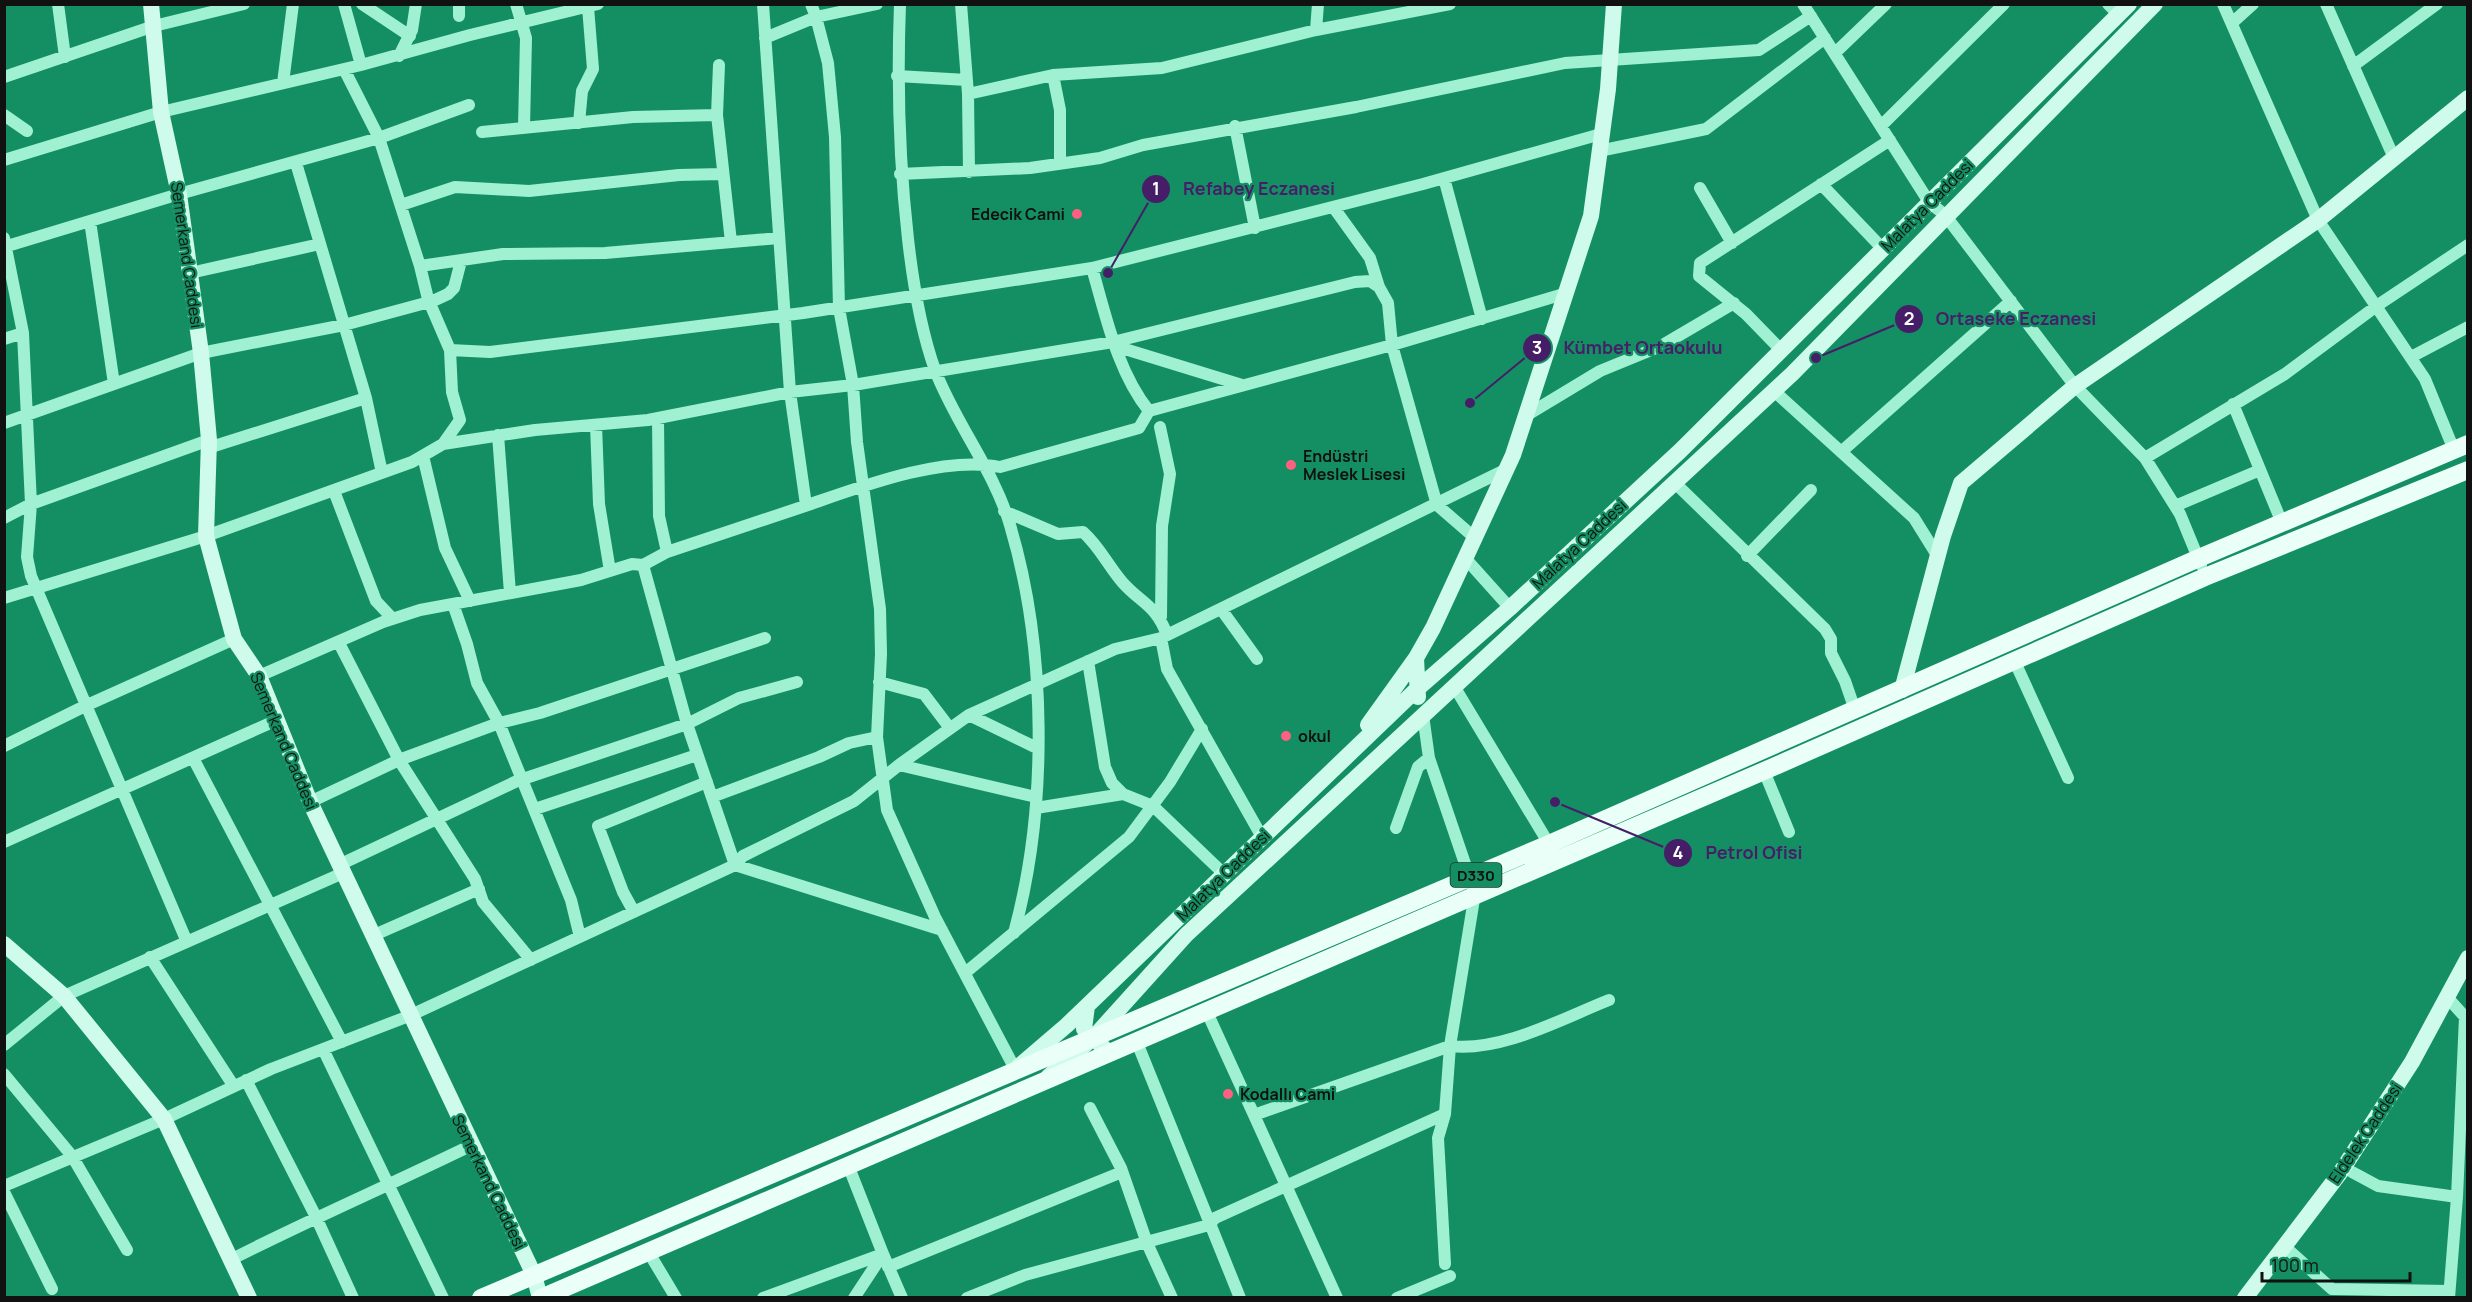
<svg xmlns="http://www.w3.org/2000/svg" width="2472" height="1302" font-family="Manrope,sans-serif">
  <rect width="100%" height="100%" fill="#148f63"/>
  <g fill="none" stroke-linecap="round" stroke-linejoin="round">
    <!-- street -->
    <path stroke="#9ff1d2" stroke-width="12" d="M58 4 65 57
      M344 4 361 65
      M362 4 410 36
      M516 4 526 38 524 127
      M763 4 790 392 806 505
      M811 4 816 17 877 4
      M900 4C897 83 899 160 908 239 913 283 920 328 935 370 955 423 994 470 1010 525 1047 649 1048 808 1014 933
      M961 4 968 94 969 172
      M1803 4 1929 202 1945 215 2075 386 2145 458 2180 514 2201 565
      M2108 4 2119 15
      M2223 4 2318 220 2425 379 2454 450
      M2326 4 2394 158
      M459 16V4
      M2232 23 2253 4
      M1316 30 1318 4
      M765 38 816 17 828 63 835 137 839 308 853 385 857 442 880 609 881 654 877 737 887 810 935 917 1015 1069
      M1835 53 1886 4
      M399 56 412 30 416 4
      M719 65 717 115 731 242
      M2353 66 2437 4
      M1053 75 1060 110V164
      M897 76 967 80
      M4 77 154 26 244 4
      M283 83 293 4
      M968 94 1053 75 1162 68 1316 30 1450 4
      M4 115 27 131
      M579 123 582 91 593 69 588 7
      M1235 126 1255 228
      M1881 126 2004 4
      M482 132 633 117 717 115
      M1599 151 1706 129 1825 38
      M4 160 161 112 361 65 470 35 598 4
      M296 163 366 398 382 473
      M900 174 1030 168 1100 158 1143 145 1356 107 1565 63 1759 50 1811 16
      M1444 178 1482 319
      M1821 184 1883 249
      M1700 188 1732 243
      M401 205 455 187 529 191 679 175 722 174
      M1334 208 1370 258 1379 287
      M90 221 114 384
      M4 238 23 333 31 504 27 557 31 576 187 942
      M4 247 179 194 379 138 469 105
      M420 266 503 254 605 253 779 238
      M1092 268C1106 316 1117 371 1149 411
      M190 273 320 244
      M4 339 23 333
      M1115 346 1242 385
      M450 350 490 352 803 313 1092 268 1423 184 1601 134
      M1782 351 1746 314 1699 276 1700 263 1890 140
      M2411 357 2468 327
      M1774 391 1914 518 1937 555
      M2233 404 2282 523
      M1527 415 1600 371 1661 346 1734 303
      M658 419 659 516 667 552
      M4 423 201 353 344 325 433 301 448 294 454 288 461 261
      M596 425 599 504 610 571
      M1160 427 1170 474 1162 526 1161 617
      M498 435 510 593
      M443 444 535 430 648 420 790 392 853 385 1113 342 1355 282 1370 281 1379 287 1388 303 1392 345 1437 505 1475 538
      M208 448 366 398
      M1841 452 2011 301
      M423 456 445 548 470 601
      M2145 458 2285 374 2378 305 2468 245
      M1674 482 1825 629 1831 639V653L1845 681 1855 710
      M334 491 376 601 393 619
      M2175 506 2260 470
      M1004 511 1058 534 1083 532C1100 547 1108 566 1123 583 1142 604 1156 605 1167 635
      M4 518 31 504 209 440
      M1747 556 1811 490
      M1466 559 1510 608
      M643 565 687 724 735 865 942 930
      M4 598 206 536 412 462 443 444 460 420 452 392 450 350 428 299 420 266 379 138 344 69
      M453 604 467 644 477 683 499 723 571 900 580 937
      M1221 609 1257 659
      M1161 638 1167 669 1262 837
      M339 643 399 760 475 879 483 902 531 960
      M2014 660 2068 778
      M1088 661 1105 767 1112 783 1123 794 1153 806 1224 874
      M259 676 383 622 420 610 581 580 632 564 643 565 667 552C713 537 759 521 805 506 860 487 943 455 1000 467L1139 428 1149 411 1392 345 1567 293
      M879 682 924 694 949 727
      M1454 686 1549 844
      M969 715 1037 748
      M1423 715 1429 758 1475 893 1450 1046 1445 1114 1438 1138 1445 1264
      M4 746 85 706 234 639
      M193 758 342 1042
      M899 765 1036 797
      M1764 771 1789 832
      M712 797 819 757 849 743 877 737
      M310 802 399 760 499 723 540 713 765 638
      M1036 808 1123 794
      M535 809 697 755
      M1396 828 1418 767 1429 758
      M4 842 277 720
      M339 865 517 781 687 724 739 698 797 682
      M634 912 623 892 598 826 707 782
      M372 936 479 889
      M150 957 233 1085
      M965 973 1129 837 1170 782 1202 729
      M2447 997 2465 1017 2457 1197 2449 1298
      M1206 1010 1254 1115 1450 1046C1502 1052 1561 1019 1609 1000
      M1136 1040 1240 1298
      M4 1045 64 996 343 873
      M323 1049 443 1298
      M4 1074 72 1156 127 1250
      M246 1080 316 1217 353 1298
      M1090 1108 1121 1168 1147 1243 1172 1298
      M1254 1115 1337 1298
      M848 1165 883 1254 854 1298
      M2352 1172 2378 1186 2457 1197
      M4 1186 164 1119 271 1069 409 1016 735 865 743 856 854 801 899 765 969 715 1115 649 1161 638 1507 469
      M4 1192 52 1289
      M2284 1246 2332 1289 2449 1291
      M649 1253 676 1298
      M232 1259C311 1219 392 1184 472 1145
      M888 1267 1122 1172
      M763 1298 883 1254 902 1298
      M967 1298 1025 1275 1209 1225 1215 1218 1445 1114
      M1397 1298 1450 1276"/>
    <!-- secondary -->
    <path stroke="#cefbeb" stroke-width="16" d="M151 4 161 112 179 194 201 353 209 440 206 536 234 639 259 676 310 802 534 1275 540 1298
      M1902 690 1943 536 1961 483 2075 386 2318 220 2468 98
      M1418 697 1416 658 1433 628 1513 455 1591 216 1608 89 1614 4
      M1368 725 1416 658
      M4 944 64 996 164 1119 249 1298
      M1087 1006 1084 1029 1108 1052
      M1018 1067 1067 1025 1416 690 1510 608 1680 451 2129 4
      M1048 1077 1093 1038 1186 935 1792 374 2155 4
      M2245 1298 2340 1173 2412 1062 2468 958"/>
    <!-- primary -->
    <path stroke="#e9fff8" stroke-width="18" d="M481 1298 1549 844 2199 558 2468 444
      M541 1298 1764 771 2205 577 2468 470"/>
  </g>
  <!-- markers -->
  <g fill="#ff5f81" stroke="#148f63" stroke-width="2">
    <circle cx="1077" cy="214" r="6"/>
    <circle cx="1291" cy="465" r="6"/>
    <circle cx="1286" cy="736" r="6"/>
    <circle cx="1228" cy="1094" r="6"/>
  </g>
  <g text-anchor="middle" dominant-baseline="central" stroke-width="4.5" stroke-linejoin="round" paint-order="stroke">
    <!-- shield labels -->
    <rect fill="#148f63" stroke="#12372a" stroke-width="1.5" x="1450.5" y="863" width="51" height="24" rx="4.5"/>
    <g font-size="15" font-weight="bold" fill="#111">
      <text x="1476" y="875">D330</text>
    </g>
    <!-- street labels -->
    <g font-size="16" fill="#111" stroke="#148f63">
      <text transform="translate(1927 205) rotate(-45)">Malatya Caddesi</text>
      <text transform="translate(187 255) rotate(82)">Semerkand Caddesi</text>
      <text transform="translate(1579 544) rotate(-43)">Malatya Caddesi</text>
      <text transform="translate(284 741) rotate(67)">Semerkand Caddesi</text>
      <text transform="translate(1223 875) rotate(-44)">Malatya Caddesi</text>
      <text transform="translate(2365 1133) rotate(-56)">Eldelek Caddesi</text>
      <text transform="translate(489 1182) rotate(64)">Semerkand Caddesi</text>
    </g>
    <!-- poi labels -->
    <g font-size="16" font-weight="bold" fill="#111" stroke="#148f63" text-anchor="start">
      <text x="1065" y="214" text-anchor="end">Edecik Cami</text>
      <text x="1303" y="456">Endüstri<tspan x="1303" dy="18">Meslek Lisesi</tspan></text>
      <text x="1298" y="736">okul</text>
      <text x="1240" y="1094">Kodallı Cami</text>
    </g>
  </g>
  <!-- callouts -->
  <path fill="none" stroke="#461e68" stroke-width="2" d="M1108 273L1156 189M1816 358L1909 319M1470 403L1537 348M1555 802L1678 853"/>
  <g fill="#461e68" stroke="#148f63" stroke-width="2">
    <circle cx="1108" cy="273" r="6"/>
    <circle cx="1816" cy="358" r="6"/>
    <circle cx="1470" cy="403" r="6"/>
    <circle cx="1555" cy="802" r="6"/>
    <circle cx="1156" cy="189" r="15"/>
    <circle cx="1909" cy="319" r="15"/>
    <circle cx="1537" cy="348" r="15"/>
    <circle cx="1678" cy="853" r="15"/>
  </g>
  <g font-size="18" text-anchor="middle" font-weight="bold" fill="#fff">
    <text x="1156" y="195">1</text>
    <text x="1909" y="325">2</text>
    <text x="1537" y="354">3</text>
    <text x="1678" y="859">4</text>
  </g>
  <g font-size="18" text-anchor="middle" font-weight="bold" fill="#461e68" stroke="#148f63" stroke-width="4.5" stroke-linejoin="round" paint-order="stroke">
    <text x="1259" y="195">Refabey Eczanesi</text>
    <text x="2016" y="325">Ortaseke Eczanesi</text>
    <text x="1643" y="354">Kümbet Ortaokulu</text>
    <text x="1754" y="859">Petrol Ofisi</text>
  </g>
  <!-- border -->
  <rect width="2472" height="1302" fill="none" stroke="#111111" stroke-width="12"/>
  <!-- scale -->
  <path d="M2262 1272v9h148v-9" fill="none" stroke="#111111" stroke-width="3"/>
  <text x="2271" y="1272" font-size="18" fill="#111111" stroke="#148f63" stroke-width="4.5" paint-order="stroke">100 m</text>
</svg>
